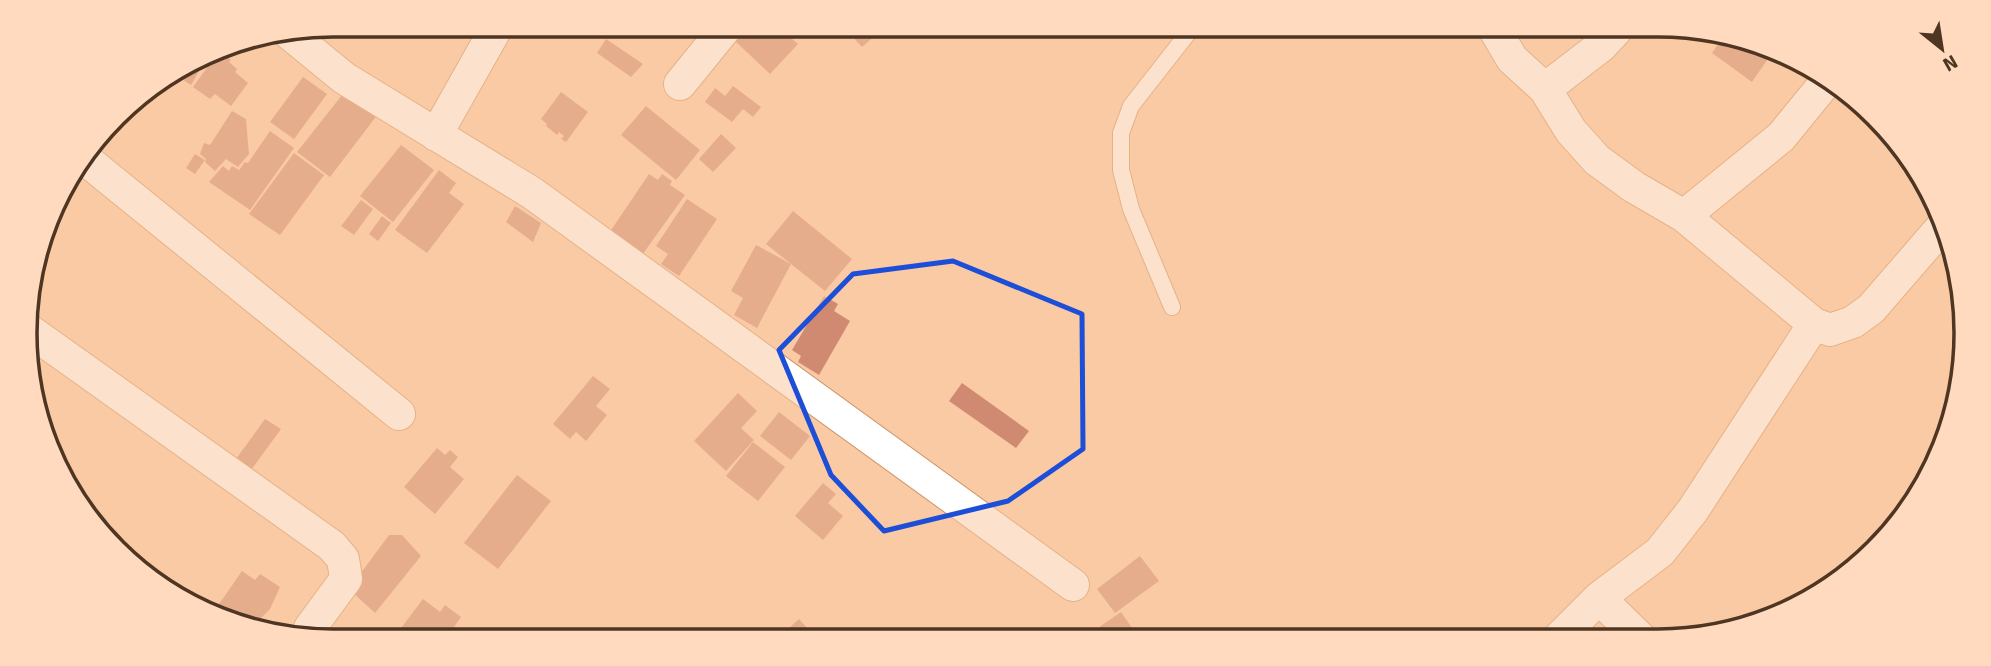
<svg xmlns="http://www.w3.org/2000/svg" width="1991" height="666" font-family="Signika,sans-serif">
  <rect width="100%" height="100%" fill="#facaa4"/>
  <!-- building -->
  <path fill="#cf8a71" d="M749 26H777L798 44 770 74 735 41Z
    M828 27H869L877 34 862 47 846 30 839 38Z
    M1726 33 1772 53 1752 82 1712 53Z
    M606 39 643 64 631 77 597 53Z
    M217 54 223 59 225 55 231 60 229 62 237 69 235 72 248 83 231 106 215 94 210 99 193 87Z
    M200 58 205 61 191 85 174 74Z
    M303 77 327 94 294 139 270 122Z
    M733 86 761 107 753 117 743 109 732 122 705 102 715 88 725 96Z
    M346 90 378 114 330 177 297 152Z
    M561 92 588 112 566 142 561 139 564 136 559 132 557 135 546 126 547 124 541 119Z
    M646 106 700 150 676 180 621 135Z
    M232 111 246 119 249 154 238 167 226 159 215 171 205 162 206 159 200 154 204 143 210 145Z
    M270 131 294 148 250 210 209 182 223 166 229 171 232 166 239 170 245 162 248 163Z
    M721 134 736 148 713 172 699 159Z
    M401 145 434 170 393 222 360 196Z
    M294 153 324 175 280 235 249 214Z
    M195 154 205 160 195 174 186 168Z
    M439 170 456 183 449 193 464 204 427 253 395 230Z
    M649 174 658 180 662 174 672 181 670 185 685 195 640 258 607 236Z
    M687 199 717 219 679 276 661 264 668 254 656 246Z
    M361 200 373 209 354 235 341 226Z
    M515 206 541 223 533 242 506 222Z
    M793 211 852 259 825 291 766 244Z
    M382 216 391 223 378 241 369 234Z
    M756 245 791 264 757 328 734 315 743 298 731 291Z
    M824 296 838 304 834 311 850 321 819 375 798 362 801 356 792 350Z
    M593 376 610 389 596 406 607 415 586 441 576 432 570 439 553 424Z
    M962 383 1029 431 1016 448 949 401Z
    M738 393 757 411 741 428 754 440 726 471 694 441Z
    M779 412 810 436 791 460 760 436Z
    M265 419 281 429 251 470 236 459Z
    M753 442 785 467 758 501 726 476Z
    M437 448 445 455 450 450 458 457 450 467 464 479 435 514 404 487Z
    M517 475 551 501 498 569 464 543Z
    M823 483 836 494 828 503 843 516 823 540 795 516Z
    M389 535H402L421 556 375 613 349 589Z
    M1140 556 1159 581 1115 613 1097 589Z
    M242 571 255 580 260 574 280 587 270 609 252 627 236 620 217 607Z
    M423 599 440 612 445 605 461 617 448 636H395Z
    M1121 612 1139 638 1096 637 1092 632Z
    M799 619 809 630 802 637H779Z"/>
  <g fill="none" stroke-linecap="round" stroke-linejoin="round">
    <defs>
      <path id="lane" d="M1172 307 1131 209 1121 170V133L1131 106 1192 28"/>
      <path id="street" d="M1495 30 1512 59 1545 89 1571 131 1597 160 1634 187 1684 216 1814 324 1693 510 1660 552 1599 598 1641 639
        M289 33 344 78 532 193 1073 585
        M680 84 727 26
        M1545 89 1601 46 1616 30
        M436 135 498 25
        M85 159 399 414
        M1684 216 1781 137 1830 77
        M1814 324 1830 330 1853 322 1871 309 1942 227
        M30 331 332 546 343 559 346 579 310 628 308 636
        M1559 638 1599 598"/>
    </defs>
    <!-- lane casing -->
    <use href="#lane" stroke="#cd9566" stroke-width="18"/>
    <!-- street casing -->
    <use href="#street" stroke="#cd9566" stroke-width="34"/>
    <!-- lane -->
    <use href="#lane" stroke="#fff" stroke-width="16"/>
    <!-- street -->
    <use href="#street" stroke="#fff" stroke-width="32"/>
  </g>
  <!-- marked area -->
  <path d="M0 0H1991V666H0ZM953 261 1082 314 1083 449 1008 501 884 531 831 475 779 350 853 274Z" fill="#facaa4" fill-opacity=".55" fill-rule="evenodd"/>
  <path fill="none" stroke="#1d4ed8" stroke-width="5" stroke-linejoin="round" d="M953 261 1082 314 1083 449 1008 501 884 531 831 475 779 350 853 274Z"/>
  <!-- crop -->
  <path d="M0 0H1991V666H0ZM333 37H1658A296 296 0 0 1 1954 333V333A296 296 0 0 1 1658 629H333A296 296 0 0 1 37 333V333A296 296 0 0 1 333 37Z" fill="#ffdabe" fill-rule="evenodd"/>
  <path fill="none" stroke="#4e3623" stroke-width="3.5" d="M333 37H1658A296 296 0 0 1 1954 333V333A296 296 0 0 1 1658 629H333A296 296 0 0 1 37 333V333A296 296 0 0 1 333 37Z"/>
  <!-- north arrow -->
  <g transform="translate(1942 49) rotate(150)" stroke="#ffdabe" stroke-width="5" paint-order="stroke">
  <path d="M0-5L12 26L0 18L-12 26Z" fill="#4e3623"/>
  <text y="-10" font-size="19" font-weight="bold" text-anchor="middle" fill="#4e3623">N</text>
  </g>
</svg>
